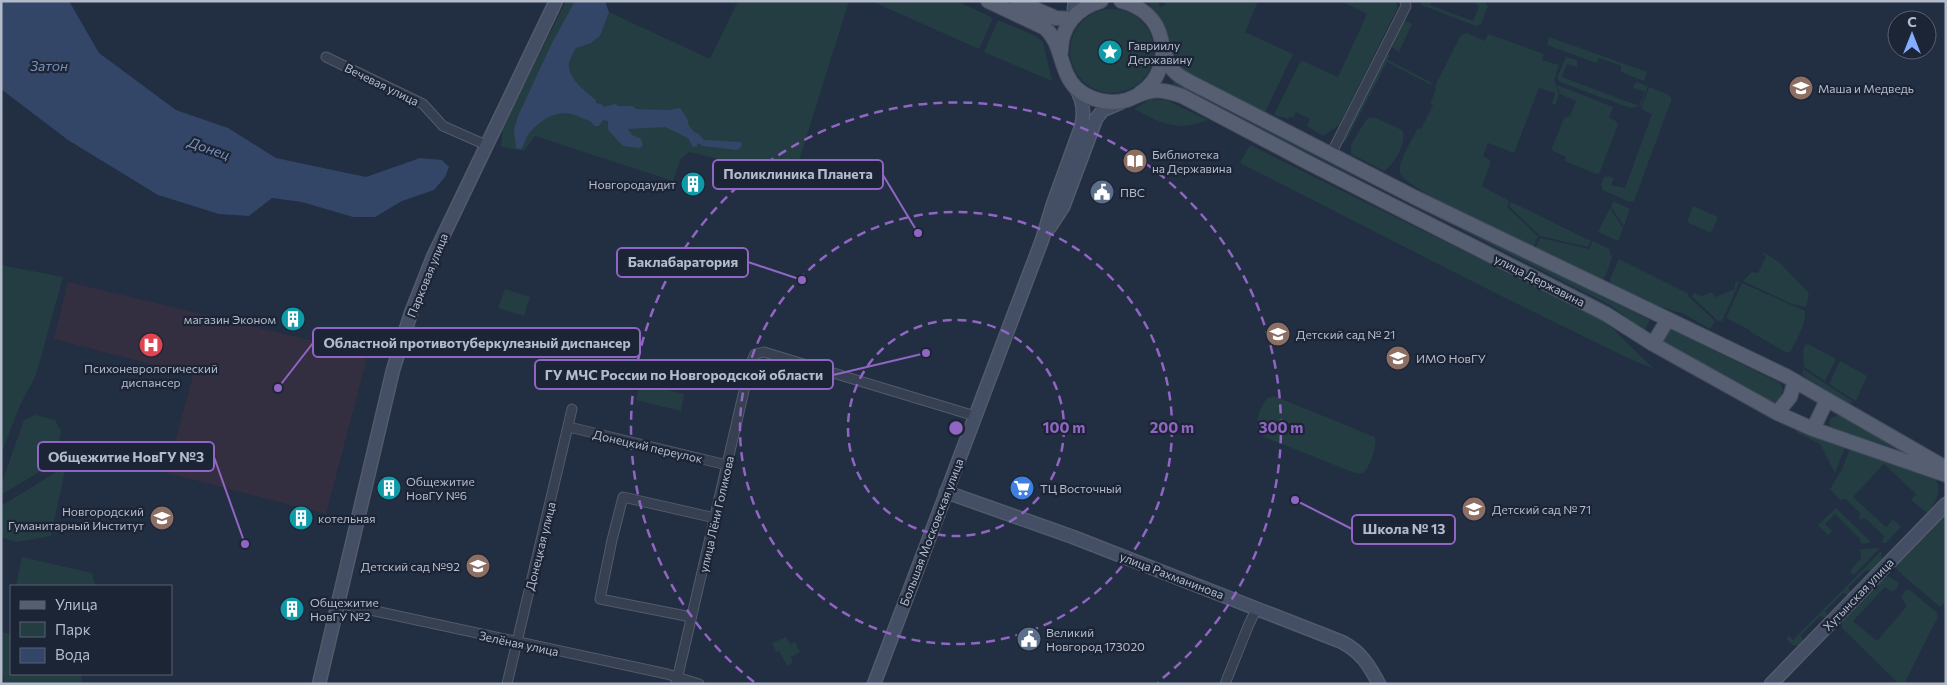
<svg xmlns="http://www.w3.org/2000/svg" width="1947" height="685" font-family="Commissioner,sans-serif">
  <rect width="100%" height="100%" fill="#222e41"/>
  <!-- medical -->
  <path fill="#332f41" d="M68 282 368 354 326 514 167 473 193 375 54 339Z"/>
  <!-- green -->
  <path fill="#243d42" d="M566 1H585L710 59 738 1H849L792 183 735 163 689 152 680 160 673 181 535 136 524 151 501 147 503 126Z
    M871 1H957L993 18 979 49Z
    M1148 1H1158L1160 7 1165 5 1164 1H1258L1245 32 1293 54 1265 112 1179 71 1171 53 1166 30 1154 14Z
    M1341 1H1395L1398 7 1339 125 1323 136 1307 126 1310 119 1296 112 1293 118 1290 116 1288 119 1274 115 1300 62 1303 61 1338 77 1367 14Z
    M1423 1H1431L1430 5 1473 21 1479 6 1471 1H1484L1488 6 1481 24 1476 26 1421 5Z
    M1070 51a42 42 0 1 1 84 0a42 42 0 1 1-84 0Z
    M1402 19 1412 24 1399 52 1390 46Z
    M998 20 1036 36 1043 42 1052 81 984 52Z
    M1467 33 1485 41 1488 34 1544 54 1542 60 1559 65 1554 80 1559 94 1555 105 1552 104 1555 93 1539 88 1514 153 1488 143 1483 156 1490 160V165L1482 186 1509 201 1507 207 1538 236 1533 248C1514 239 1403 187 1400 173 1397 163 1413 138 1418 128L1421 129 1433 105 1430 103 1436 90 1435 86 1461 35Z
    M1549 37 1647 72 1644 81 1621 72V66L1599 58 1596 63 1547 45Z
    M1387 55H1390L1388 60 1432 83 1431 85 1387 62 1346 141 1342 143V141Z
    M1566 57 1577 60V67L1567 64 1562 77 1639 106 1645 92 1633 88 1635 83 1637 82 1648 86 1641 106 1630 108 1560 82 1557 78Z
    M1173 82H1175L1402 197 1400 199 1173 86Z
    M1557 85 1613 107 1609 118 1616 121 1618 125 1599 174H1596L1565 161 1566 157 1551 150 1564 118 1570 116 1576 101 1560 94Z
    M1649 87 1667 94 1671 97V101L1634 201 1629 202 1603 190 1601 185 1604 177 1608 176 1614 178 1611 185 1625 188 1652 114 1641 109Z
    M1150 99 1166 100 1208 120C1174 132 1165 124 1134 109Z
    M1370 118H1376L1402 130C1408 141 1394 165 1384 171L1351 154V145L1366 120Z
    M1250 145 1605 321 1654 369 1630 359 1503 297 1240 163Z
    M1613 201 1630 209 1624 226 1611 207Z
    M1511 202 1591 241 1588 247 1540 236 1509 206Z
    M1420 205 1650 320 1644 331 1610 305 1418 208Z
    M1693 206 1718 217 1711 233 1687 222Z
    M1610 208 1623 228 1618 241 1598 232Z
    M1540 238 1589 249 1593 241 1609 249 1612 257 1606 275 1602 280 1535 249Z
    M1761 251 1779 262 1807 291 1809 295 1806 307 1792 304 1743 281 1752 272 1758 273 1766 257Z
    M1619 259 1689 294 1688 296 1715 321 1710 329 1684 314 1640 300 1611 287 1610 279Z
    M1 265 63 277 36 375 21 403 1 454Z
    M1740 281 1722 321H1718L1693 297V293L1702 296 1712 292 1715 297 1735 289V283Z
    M1742 283 1805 311C1807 322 1796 342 1790 352L1787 353 1751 332 1750 330 1726 318Z
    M505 289 530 297 524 316 498 308Z
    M1669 328 1780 383 1783 390 1779 399 1772 404 1661 346 1659 335Z
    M1808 344 1836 359 1825 381 1804 367 1803 351 1805 345Z
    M1840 361 1867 376 1856 401 1829 384Z
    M1803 369 1854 402 1848 403 1807 378 1802 374Z
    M640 383 684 394 681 411 636 400Z
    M1274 396 1375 437C1378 443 1370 469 1363 473 1360 474 1357 473 1355 473L1259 435C1253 424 1260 408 1267 398Z
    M35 415 55 420 61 431 57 456 49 466 1 495V485L24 420Z
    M1838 415 1939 467 1938 470 1893 448 1830 427 1829 423 1831 418Z
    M1796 428 1847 442 1835 473 1820 444 1796 432Z
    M1852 444 1888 455 1935 479C1944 490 1935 503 1927 513L1911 500 1916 494 1884 464 1853 497 1886 527 1893 519 1901 527 1886 543H1882L1884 536 1865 518 1860 520 1859 517 1861 514 1846 499 1840 500 1830 489 1841 471Z
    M66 466 51 536 16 542 1 537V506Z
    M1836 508 1870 541 1869 543 1861 544 1860 539 1835 514 1825 524 1832 531 1828 535 1818 525Z
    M1946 511V601L1940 607 1898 571 1896 568 1898 559Z
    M1877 548 1879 549 1854 575 1850 571 1861 558 1860 549Z
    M1881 551 1882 561 1872 571 1866 570 1848 588 1850 592 1849 595 1843 593 1825 611 1827 614 1826 618 1820 616 1801 635 1803 641 1798 646 1792 645 1786 638 1789 636 1793 640Z
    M22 557 92 573 95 586H16Z
    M1889 576 1899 583 1896 590 1891 591 1885 587 1853 621 1877 641 1907 606 1901 597 1906 590H1910L1937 613 1938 617 1904 684 1897 682 1842 628V618L1881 578Z
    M1 632 11 634V674H81L82 684H5L1 669Z
    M786 637 790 644 795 642 800 652 791 657 793 663 787 666 779 651 776 652 772 643Z"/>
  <!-- water -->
  <path fill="#334668" d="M1 1H69L99 53 176 110 228 128 276 158 366 177 420 158 442 160 449 167 445 177 434 190 402 201 375 217H353L302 202 272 198 249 216 219 214 158 195 68 140 1 89Z
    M575 1H605L609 12 600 36 591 43 576 48C573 53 570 58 569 63 567 78 586 92 596 100V103L601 104 604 107 615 104 618 106H633L636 109 668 110 680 108 687 118 689 126 694 132 699 134 704 140 740 142 742 144 740 148 737 150 703 146 697 143V146L693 147 688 138 665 127 628 129 632 135 641 139 643 146 639 148 623 146 608 130V121L603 120 599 126H594C591 119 587 121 582 118 562 107 544 116 530 132 525 137 525 145 521 149L516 148 514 129 518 116 551 45Z"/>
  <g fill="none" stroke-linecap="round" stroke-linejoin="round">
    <defs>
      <path id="street" d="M326 57 423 104 443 126 486 145
        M1331 154 1406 6 1405 1
        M569 427 727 465
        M338 603 667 674 699 684
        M691 617 600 599 612 540 623 497 715 518
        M507 684 572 409
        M676 684 750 365 755 354 764 352 975 416
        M1225 684 1249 624 1257 608"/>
      <path id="secondary" d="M1073 17 1075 1
        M1050 227 1063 207 1096 119 1103 110 1122 102
        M946 492 1073 537 1342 642C1361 652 1369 665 1379 684
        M319 684 393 370 411 313 433 257 556 1
        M874 684 1042 240 1053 204 1081 127C1085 112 1083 98 1074 86
        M1771 684 1946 504"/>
      <path id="primary" d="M988 1 1045 28C1063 44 1059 71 1076 88 1089 100 1109 105 1127 100 1135 97 1143 92 1152 91 1162 89 1172 93 1182 96L1309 163 1606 314 1653 344 1777 413 1813 429 1946 475
        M1017 1 1056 18 1072 19
        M1121 1C1141 6 1157 19 1161 39 1164 50 1166 63 1174 71 1178 76 1185 79 1190 82L1416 198 1786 376 1946 468
        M1061 51C1061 26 1077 8 1101 1
        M1140 93C1155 84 1162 68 1163 50
        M1653 344 1668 319
        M1777 413 1790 397 1795 381
        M1813 429 1827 400"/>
    </defs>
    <!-- street casing -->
    <use href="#street" stroke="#525b6b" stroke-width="11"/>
    <!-- secondary casing -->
    <use href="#secondary" stroke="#525b6b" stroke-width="15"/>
    <!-- primary casing -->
    <use href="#primary" stroke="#40495a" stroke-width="16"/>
    <!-- street -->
    <use href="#street" stroke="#374051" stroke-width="9"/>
    <!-- secondary -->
    <use href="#secondary" stroke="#444e64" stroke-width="12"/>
    <!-- primary -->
    <use href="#primary" stroke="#555f71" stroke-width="14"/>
  </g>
  <!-- distance rings -->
  <g fill="none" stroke="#9165c4" stroke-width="2.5" stroke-dasharray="9 6">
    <circle cx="956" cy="428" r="108"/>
    <circle cx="956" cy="428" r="216"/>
    <path d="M754 682A325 325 0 1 1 1158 682"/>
  </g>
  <!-- icons -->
  <defs>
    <symbol id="sight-disc" viewBox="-11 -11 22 22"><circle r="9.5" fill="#0f9aa8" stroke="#1c2536"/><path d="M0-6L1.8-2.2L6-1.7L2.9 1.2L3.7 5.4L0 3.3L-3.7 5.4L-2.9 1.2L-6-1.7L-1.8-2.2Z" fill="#fff"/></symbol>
    <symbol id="school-disc" viewBox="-11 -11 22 22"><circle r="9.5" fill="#8d6e63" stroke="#1c2536"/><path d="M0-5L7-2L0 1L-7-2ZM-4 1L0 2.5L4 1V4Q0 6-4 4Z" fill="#fff"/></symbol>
    <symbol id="library-disc" viewBox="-11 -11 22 22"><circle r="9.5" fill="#8d6e63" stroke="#1c2536"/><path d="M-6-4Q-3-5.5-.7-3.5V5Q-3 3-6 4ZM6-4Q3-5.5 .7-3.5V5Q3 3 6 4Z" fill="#fff"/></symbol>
    <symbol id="building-disc" viewBox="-11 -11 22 22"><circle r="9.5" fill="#0f9aa8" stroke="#1c2536"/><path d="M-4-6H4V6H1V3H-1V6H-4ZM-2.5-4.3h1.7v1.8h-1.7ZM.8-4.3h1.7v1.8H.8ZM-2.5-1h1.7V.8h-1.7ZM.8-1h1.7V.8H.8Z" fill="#fff"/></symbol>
    <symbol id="civic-disc" viewBox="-11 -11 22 22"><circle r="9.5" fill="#5c6f8a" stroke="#1c2536"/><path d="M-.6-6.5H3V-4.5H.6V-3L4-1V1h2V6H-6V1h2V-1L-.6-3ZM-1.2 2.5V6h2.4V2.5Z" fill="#fff"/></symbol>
    <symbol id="hospital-disc" viewBox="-11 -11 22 22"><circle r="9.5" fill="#e0444e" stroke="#1c2536"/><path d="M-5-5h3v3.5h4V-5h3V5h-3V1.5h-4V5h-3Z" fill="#fff"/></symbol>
    <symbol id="university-disc" viewBox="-11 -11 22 22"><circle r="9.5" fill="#8d6e63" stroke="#1c2536"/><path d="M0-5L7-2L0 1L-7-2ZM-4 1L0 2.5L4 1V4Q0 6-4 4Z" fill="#fff"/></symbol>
    <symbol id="supermarket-disc" viewBox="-11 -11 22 22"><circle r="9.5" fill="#3f7fe0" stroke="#1c2536"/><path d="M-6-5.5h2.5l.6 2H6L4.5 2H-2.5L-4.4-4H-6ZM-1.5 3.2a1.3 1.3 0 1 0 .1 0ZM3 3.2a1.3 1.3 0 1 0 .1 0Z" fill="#fff"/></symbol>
  </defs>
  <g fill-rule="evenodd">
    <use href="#sight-disc" x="1096" y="38" width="28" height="28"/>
    <use href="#school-disc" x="1787" y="74" width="28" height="28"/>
    <use href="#library-disc" x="1121" y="147" width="28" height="28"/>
    <use href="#building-disc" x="679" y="170" width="28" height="28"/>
    <use href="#civic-disc" x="1088" y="178" width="28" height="28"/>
    <use href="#building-disc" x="279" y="305" width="28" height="28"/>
    <use href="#school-disc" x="1264" y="320" width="28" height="28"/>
    <use href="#hospital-disc" x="137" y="331" width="28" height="28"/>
    <use href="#university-disc" x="1384" y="344" width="28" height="28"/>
    <use href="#building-disc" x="375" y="474" width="28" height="28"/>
    <use href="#supermarket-disc" x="1008" y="474" width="28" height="28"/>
    <use href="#school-disc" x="1460" y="495" width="28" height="28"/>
    <use href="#university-disc" x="148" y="504" width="28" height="28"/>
    <use href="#building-disc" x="287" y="504" width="28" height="28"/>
    <use href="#school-disc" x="464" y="552" width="28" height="28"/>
    <use href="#building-disc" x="278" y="595" width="28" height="28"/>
    <use href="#civic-disc" x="1015" y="625" width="28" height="28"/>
  </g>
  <g text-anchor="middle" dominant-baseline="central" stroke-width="4.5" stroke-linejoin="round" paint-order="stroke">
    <!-- poi labels -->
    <g font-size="12" fill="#b3bbcb" stroke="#1c2536" text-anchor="start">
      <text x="1128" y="45">Гавриилу<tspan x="1128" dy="14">Державину</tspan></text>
      <text x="1818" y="88">Маша и Медведь</text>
      <text x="1152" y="154">Библиотека<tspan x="1152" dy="14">на Державина</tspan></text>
      <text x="676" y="184" text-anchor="end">Новгородаудит</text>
      <text x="1120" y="192">ПВС</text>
      <text x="276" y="319" text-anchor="end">магазин Эконом</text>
      <text x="1296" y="334">Детский сад № 21</text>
      <text x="1416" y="358">ИМО НовГУ</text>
      <text x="151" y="368" text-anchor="middle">Психоневрологический<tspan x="151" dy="14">диспансер</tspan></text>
      <text x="406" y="481">Общежитие<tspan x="406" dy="14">НовГУ №6</tspan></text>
      <text x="1040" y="488">ТЦ Восточный</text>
      <text x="1492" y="509">Детский сад № 71</text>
      <text x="144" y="511" text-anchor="end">Новгородский<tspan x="144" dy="14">Гуманитарный Институт</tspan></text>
      <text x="318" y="518">котельная</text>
      <text x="460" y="566" text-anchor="end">Детский сад №92</text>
      <text x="310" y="602">Общежитие<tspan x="310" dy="14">НовГУ №2</tspan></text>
      <text x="1046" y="632">Великий<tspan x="1046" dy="14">Новгород 173020</tspan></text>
    </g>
    <!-- street labels -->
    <g font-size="12" fill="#b3bbcb" stroke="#1c2536">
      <text transform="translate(382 84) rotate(26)">Вечевая улица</text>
      <text transform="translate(427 275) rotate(-68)">Парковая улица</text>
      <text transform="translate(1540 280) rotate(27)">улица Державина</text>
      <text transform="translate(648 446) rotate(13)">Донецкий переулок</text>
      <text transform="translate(716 514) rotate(-77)">улица Лёни Голикова</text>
      <text transform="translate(931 532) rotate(-69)">Большая Московская улица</text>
      <text transform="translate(540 546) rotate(-76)">Донецкая улица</text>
      <text transform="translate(1172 575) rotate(21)">улица Рахманинова</text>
      <text transform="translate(1858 594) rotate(-46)">Хутынская улица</text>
      <text transform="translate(519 643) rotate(12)">Зелёная улица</text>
    </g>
    <!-- water labels -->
    <g font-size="14" font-style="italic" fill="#788eb6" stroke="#1c2536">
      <text x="49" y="65">Затон</text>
      <text transform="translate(209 148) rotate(19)">Донец</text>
    </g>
  </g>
  <circle cx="956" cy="428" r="8" fill="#9165c4" stroke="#1c2536" stroke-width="2.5"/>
  <g font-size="15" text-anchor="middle" font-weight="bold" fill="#9165c4" stroke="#1c2536" stroke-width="4.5" stroke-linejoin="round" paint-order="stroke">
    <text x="1064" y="433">100 m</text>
    <text x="1172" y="433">200 m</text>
    <text x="1281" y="433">300 m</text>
  </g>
  <!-- callouts -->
  <path fill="none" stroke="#9165c4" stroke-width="2" d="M918 233L883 175M802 280L748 262M278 388L313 343M926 353L833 375M245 544L214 457M1295 500L1352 529"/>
  <g fill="#9165c4" stroke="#1c2536" stroke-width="2">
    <circle cx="918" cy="233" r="5"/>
    <circle cx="802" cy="280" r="5"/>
    <circle cx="278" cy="388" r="5"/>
    <circle cx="926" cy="353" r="5"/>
    <circle cx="245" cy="544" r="5"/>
    <circle cx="1295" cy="500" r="5"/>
  </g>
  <g fill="#1c2536" stroke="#9165c4" stroke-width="2">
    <rect x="713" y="160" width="170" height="29" rx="5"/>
    <rect x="617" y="248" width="131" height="29" rx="5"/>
    <rect x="313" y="328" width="327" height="29" rx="5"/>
    <rect x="535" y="360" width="298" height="29" rx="5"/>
    <rect x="38" y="442" width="176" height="29" rx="5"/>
    <rect x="1352" y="515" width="103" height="29" rx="5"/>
  </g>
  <g font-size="14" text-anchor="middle" font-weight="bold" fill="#b3bbcb">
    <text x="798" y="179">Поликлиника Планета</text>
    <text x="683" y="267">Баклабаратория</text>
    <text x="477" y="348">Областной противотуберкулезный диспансер</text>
    <text x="684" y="380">ГУ МЧС России по Новгородской области</text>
    <text x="126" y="462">Общежитие НовГУ №3</text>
    <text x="1404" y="534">Школа № 13</text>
  </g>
  <!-- border -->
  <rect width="1947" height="685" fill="none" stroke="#b3bbcb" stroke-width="5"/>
  <!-- legend -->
  <rect x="10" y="585" width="162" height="90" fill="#1c2536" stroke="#586172"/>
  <rect x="20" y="601" width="25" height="8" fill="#555f71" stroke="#586172"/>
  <text x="55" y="610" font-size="15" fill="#b3bbcb">Улица</text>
  <rect x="20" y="622" width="25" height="15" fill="#243d42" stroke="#586172"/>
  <text x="55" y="635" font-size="15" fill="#b3bbcb">Парк</text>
  <rect x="20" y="648" width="25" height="15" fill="#334668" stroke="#586172"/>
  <text x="55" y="660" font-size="15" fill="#b3bbcb">Вода</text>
  <!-- north arrow -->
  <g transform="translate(1912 35)"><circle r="24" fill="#1c2536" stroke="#586172"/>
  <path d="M0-4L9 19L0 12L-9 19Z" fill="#85adff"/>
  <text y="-8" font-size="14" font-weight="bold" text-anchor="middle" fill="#b3bbcb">С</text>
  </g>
</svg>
